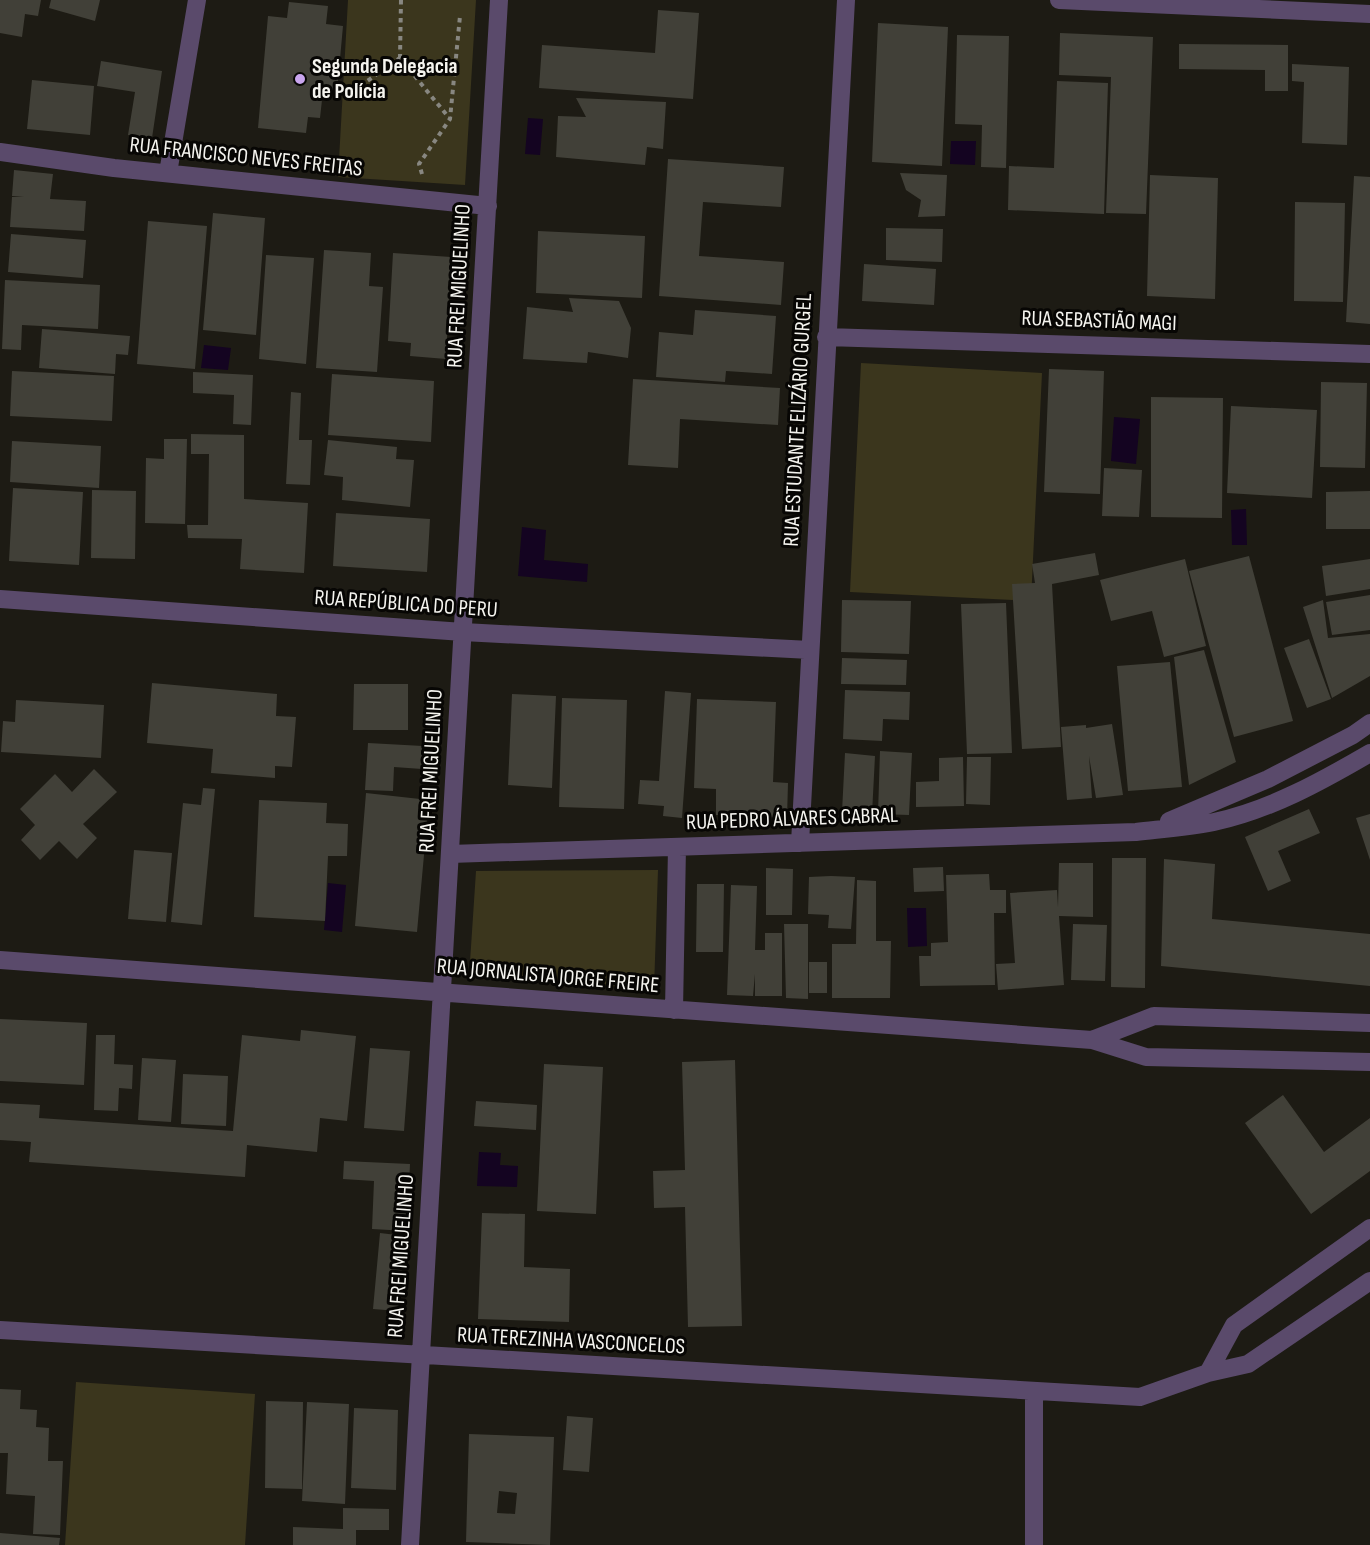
<svg xmlns="http://www.w3.org/2000/svg" width="1370" height="1545" font-family="'Sofia Sans Condensed',sans-serif">
  <rect width="100%" height="100%" fill="#1d1b14"/>
  <!-- green -->
  <path fill="#3b361d" d="M348 0H476L465 185 338 177Z
    M861 363 1042 373 1031 601 850 592Z
    M658 870 654 989 469 977 476 871Z
    M76 1382 255 1394 245 1545H65Z"/>
  <!-- water -->
  <path fill="#140421" d="M528 118 543 119 540 155 525 154Z
    M951 141H976L975 165 950 164Z
    M204 345 231 348 228 370 201 368Z
    M1114 417 1140 419 1136 464 1111 461Z
    M1246 509 1247 545H1232L1231 510Z
    M522 527 546 530 544 560 588 564 587 582 518 576Z
    M328 883 346 885 342 932 324 930Z
    M907 908H926L927 946 908 947Z
    M479 1152 501 1153 500 1165 518 1166 517 1187 477 1186Z"/>
  <!-- building -->
  <path fill="#414038" fill-rule="evenodd" d="M0 0H41L38 16 25 14 22 37 0 33Z
    M51 0H100L95 21 49 8Z
    M289 2 328 6 326 24 343 26 337 92 323 91 320 118 308 117 306 133 258 128 268 16 287 18Z
    M658 10 699 13 693 99 539 88 542 45 655 53Z
    M878 23 948 27 942 166 872 162Z
    M1060 33 1153 37 1146 214 1106 213 1111 77 1059 75Z
    M957 35 1009 36 1006 168 981 167 982 125 955 124Z
    M1179 44 1288 45V91H1265V70L1179 69Z
    M101 61 162 71 152 138 128 135 135 92 97 86Z
    M1292 64 1349 67 1347 145 1302 143 1304 82 1292 81Z
    M32 80 94 86 90 135 27 129Z
    M1057 81 1108 83 1104 214 1008 210 1009 166 1054 168Z
    M576 98 666 102 663 149 647 147 645 165 556 157 558 116 586 117Z
    M668 159 784 167 781 207 703 202 699 256 784 262 781 305 659 296Z
    M14 170 53 174 50 199 86 201 84 231 10 227 12 197H24L12 196Z
    M900 173 947 175 945 216 918 217 921 200 906 190Z
    M1150 175 1218 178 1215 299 1147 296Z
    M1354 176 1370 177V324L1346 322Z
    M1295 202 1345 203 1343 302 1294 301Z
    M213 213 265 218 256 335 203 330Z
    M148 221 207 226 195 369 137 364Z
    M886 228 943 229 942 262 886 260Z
    M538 231 645 236 642 298 536 293Z
    M11 234 86 240 83 278 8 272Z
    M324 250 371 253 369 286 383 287 377 372 316 368Z
    M393 253 451 257 446 359 410 356 411 343 388 341Z
    M266 255 314 258 306 364 259 359Z
    M864 264 936 269 934 305 862 301Z
    M5 280 100 285 98 329 22 325 21 350 2 349Z
    M569 298 619 301 631 328 628 358 588 352 587 363 523 359 527 307 573 312Z
    M695 310 776 316 772 374 726 371 725 382 656 377 659 332 693 335Z
    M42 329 130 336 128 355 116 354 115 374 39 368Z
    M1049 369 1104 371 1100 494 1044 492Z
    M12 371 114 376 112 421 10 416Z
    M193 372 253 375 251 425 233 424 234 395 193 393Z
    M332 374 434 381 431 442 328 435Z
    M633 379 780 388 778 425 680 419 678 468 628 465Z
    M1321 382 1367 383 1365 468 1320 467Z
    M291 392 301 393 299 440H312L310 485 286 484Z
    M1151 397 1223 398 1222 518 1151 517Z
    M1231 406 1317 410 1312 498 1227 493Z
    M191 434 244 435V499L308 503 304 573 240 569 242 539 188 538 187 525H208L209 454H191Z
    M164 439H187L185 524 145 523 146 458 164 459Z
    M328 440 397 447 396 459 414 460 410 507 342 500 343 477 324 475Z
    M12 441 101 446 99 488 10 482Z
    M1104 468 1142 470 1139 517 1102 516Z
    M13 488 83 492 79 565 9 561Z
    M92 490 136 491 135 559 91 558Z
    M1370 491V529H1326V492Z
    M336 513 430 519 427 572 333 566Z
    M1095 553 1099 575 1052 584 1061 747 1022 749 1012 584 1035 583 1032 564Z
    M1249 556 1293 721 1234 737 1189 571Z
    M1185 559 1206 646 1164 657 1152 611 1111 621 1100 580Z
    M1370 559V589L1326 596 1322 566Z
    M1370 595V630L1332 635 1326 602Z
    M842 600 911 601 909 654 841 652Z
    M1323 600 1328 638 1370 634V676L1332 698 1303 607Z
    M1006 603 1012 753 967 754 961 604Z
    M1309 639 1331 699 1307 708 1284 648Z
    M1204 650 1236 762 1189 785 1174 657Z
    M842 658 907 660 906 685 841 684Z
    M1170 662 1182 787 1128 791 1117 666Z
    M152 683 277 694 276 716 296 717 292 767 275 766V778L211 773 213 749 147 743Z
    M354 684H408V730H353Z
    M845 690 910 692 909 720 883 719 882 741 843 739Z
    M665 691 691 693 682 818 663 816 664 806 638 804 640 780 659 781Z
    M512 694 556 696 552 788 508 785Z
    M562 698 627 700 624 809 559 807Z
    M697 699 776 702 773 782 788 783 787 818 716 815V789L694 788Z
    M16 700 104 705 101 758 1 752 3 721 15 722Z
    M1112 724 1123 795 1096 798 1089 756 1092 798 1067 800 1061 727 1086 725V728Z
    M368 743 423 746 422 769 394 767 393 791 365 790Z
    M880 751 912 753 909 815 878 814Z
    M845 753 875 756 872 814 842 812Z
    M963 757 964 806 916 807V782L939 781V758Z
    M967 757H991L990 805 966 804Z
    M94 769 117 792 83 824 97 838 77 859 59 841 40 860 21 840 35 825 20 809 55 774 72 792Z
    M203 788 215 789 202 925 171 922 183 803 201 805Z
    M366 793 429 800 417 932 355 926Z
    M259 800 327 803 326 823 348 824 347 856H328L325 921 254 917Z
    M1309 809 1320 833 1278 851 1291 881 1268 891 1245 837Z
    M1370 814V860L1356 818Z
    M134 850 172 853 166 922 128 919Z
    M1112 858H1146L1145 988 1111 987Z
    M1164 859 1215 864 1212 919 1370 934V986L1161 966Z
    M1059 863H1093V917L1059 916 1064 985 998 990 996 964 1015 963 1010 893 1057 890 1058 907Z
    M943 867 944 891 914 892 913 868Z
    M766 868 793 869 792 915H766Z
    M989 874 990 890H1006V913H994L995 985 920 986 919 956H931V943L948 942 946 875Z
    M831 876 855 877 851 929 828 928 829 915 808 914 809 877Z
    M857 880 876 881V941H891L890 998H832V944H856Z
    M697 884H724L723 952H696Z
    M731 885 757 886 755 950H765V933H782V996H755V974L753 996 727 995Z
    M784 924H808V999L786 998Z
    M1073 924 1107 925 1105 981 1071 980Z
    M809 962H827V993H809Z
    M0 1019 87 1023 84 1085 0 1081Z
    M301 1030 356 1036 347 1121 320 1118 317 1152 247 1145 245 1177 29 1162 31 1142 0 1140V1103L40 1105 39 1118 233 1131 242 1035 300 1041Z
    M96 1035H115L114 1064 133 1065 132 1089 119 1088 118 1111 94 1110Z
    M370 1048 410 1051 404 1131 364 1128Z
    M142 1058 176 1060 171 1122 138 1120Z
    M735 1060 742 1326 688 1327 685 1207 654 1208 653 1171 685 1170 682 1062Z
    M544 1064 603 1067 596 1214 537 1211Z
    M183 1074 228 1076 226 1126 181 1124Z
    M1283 1095 1324 1152 1370 1118V1171L1311 1214 1245 1123Z
    M476 1101 537 1105 536 1130 474 1126Z
    M344 1161 410 1164 407 1231 372 1229 374 1181 343 1179Z
    M482 1213 525 1214 524 1267 570 1269 569 1322 478 1319Z
    M380 1233 405 1236 398 1311 373 1309Z
    M0 1389 21 1390 20 1409 37 1410 36 1427 49 1428 48 1461H63L60 1535 33 1534 35 1496 6 1494 8 1453H0Z
    M266 1401 303 1402 302 1489 265 1488Z
    M307 1402 349 1404 345 1504 302 1501Z
    M354 1408 398 1410 396 1490 351 1488Z
    M567 1416 593 1418 589 1472 563 1470Z
    M469 1434 554 1437 550 1545 466 1542ZM499 1491 517 1493 515 1514 497 1513Z
    M343 1508 389 1509V1530H356V1545H293V1527L343 1529Z
    M0 1533 60 1538 59 1545H0Z"/>
  <g fill="none" stroke-linecap="round" stroke-linejoin="round">
    <!-- path -->
    <path stroke="#888781" stroke-width="4" stroke-dasharray="4.5 4.5" stroke-linecap="butt" d="M401 0 400 58 450 119
      M353 91 400 58
      M422 174 419 164 450 119 460 16"/>
    <!-- minor -->
    <path stroke="#5a4a6b" stroke-width="18" d="M1059 0 1370 14
      M0 152 114 168 488 206
      M168 173 197 0
      M826 337 1370 354
      M0 599 463 632 810 650
      M1169 821 1268 779 1353 735 1370 723
      M800 843 846 0
      M450 854 1136 832C1162 829 1189 827 1214 822 1270 810 1322 781 1370 753
      M0 960 1092 1040 1146 1057 1370 1062
      M674 1010 677 847
      M1092 1040 1154 1016 1370 1023
      M0 1330 1140 1397 1208 1373 1248 1364 1370 1281
      M1208 1373 1234 1325 1370 1228
      M1034 1391V1545
      M410 1545 499 0"/>
  </g>
  <!-- markers -->
  <circle fill="#c9a5ee" stroke="#070604" stroke-width="2" cx="300" cy="79" r="6"/>
  <g text-anchor="middle" dominant-baseline="central" stroke-width="6" stroke-linejoin="round" paint-order="stroke">
    <!-- poi labels -->
    <g font-size="22" font-weight="bold" fill="#f5f4ef" stroke="#070604" text-anchor="start">
      <text x="312" y="66">Segunda Delegacia<tspan x="312" dy="25">de Polícia</tspan></text>
    </g>
    <!-- street labels -->
    <g font-size="22" fill="#f5f4ef" stroke="#070604">
      <text transform="translate(246 157) rotate(6)">RUA FRANCISCO NEVES FREITAS</text>
      <text transform="translate(459 286) rotate(-87)">RUA FREI MIGUELINHO</text>
      <text transform="translate(1099 321) rotate(2)">RUA SEBASTIÃO MAGI</text>
      <text transform="translate(798 420) rotate(-87)">RUA ESTUDANTE ELIZÁRIO GURGEL</text>
      <text transform="translate(406 604) rotate(4)">RUA REPÚBLICA DO PERU</text>
      <text transform="translate(431 771) rotate(-87)">RUA FREI MIGUELINHO</text>
      <text transform="translate(792 819) rotate(-2)">RUA PEDRO ÁLVARES CABRAL</text>
      <text transform="translate(548 976) rotate(5)">RUA JORNALISTA JORGE FREIRE</text>
      <text transform="translate(401 1256) rotate(-86)">RUA FREI MIGUELINHO</text>
      <text transform="translate(571 1341) rotate(3)">RUA TEREZINHA VASCONCELOS</text>
    </g>
  </g>
</svg>
